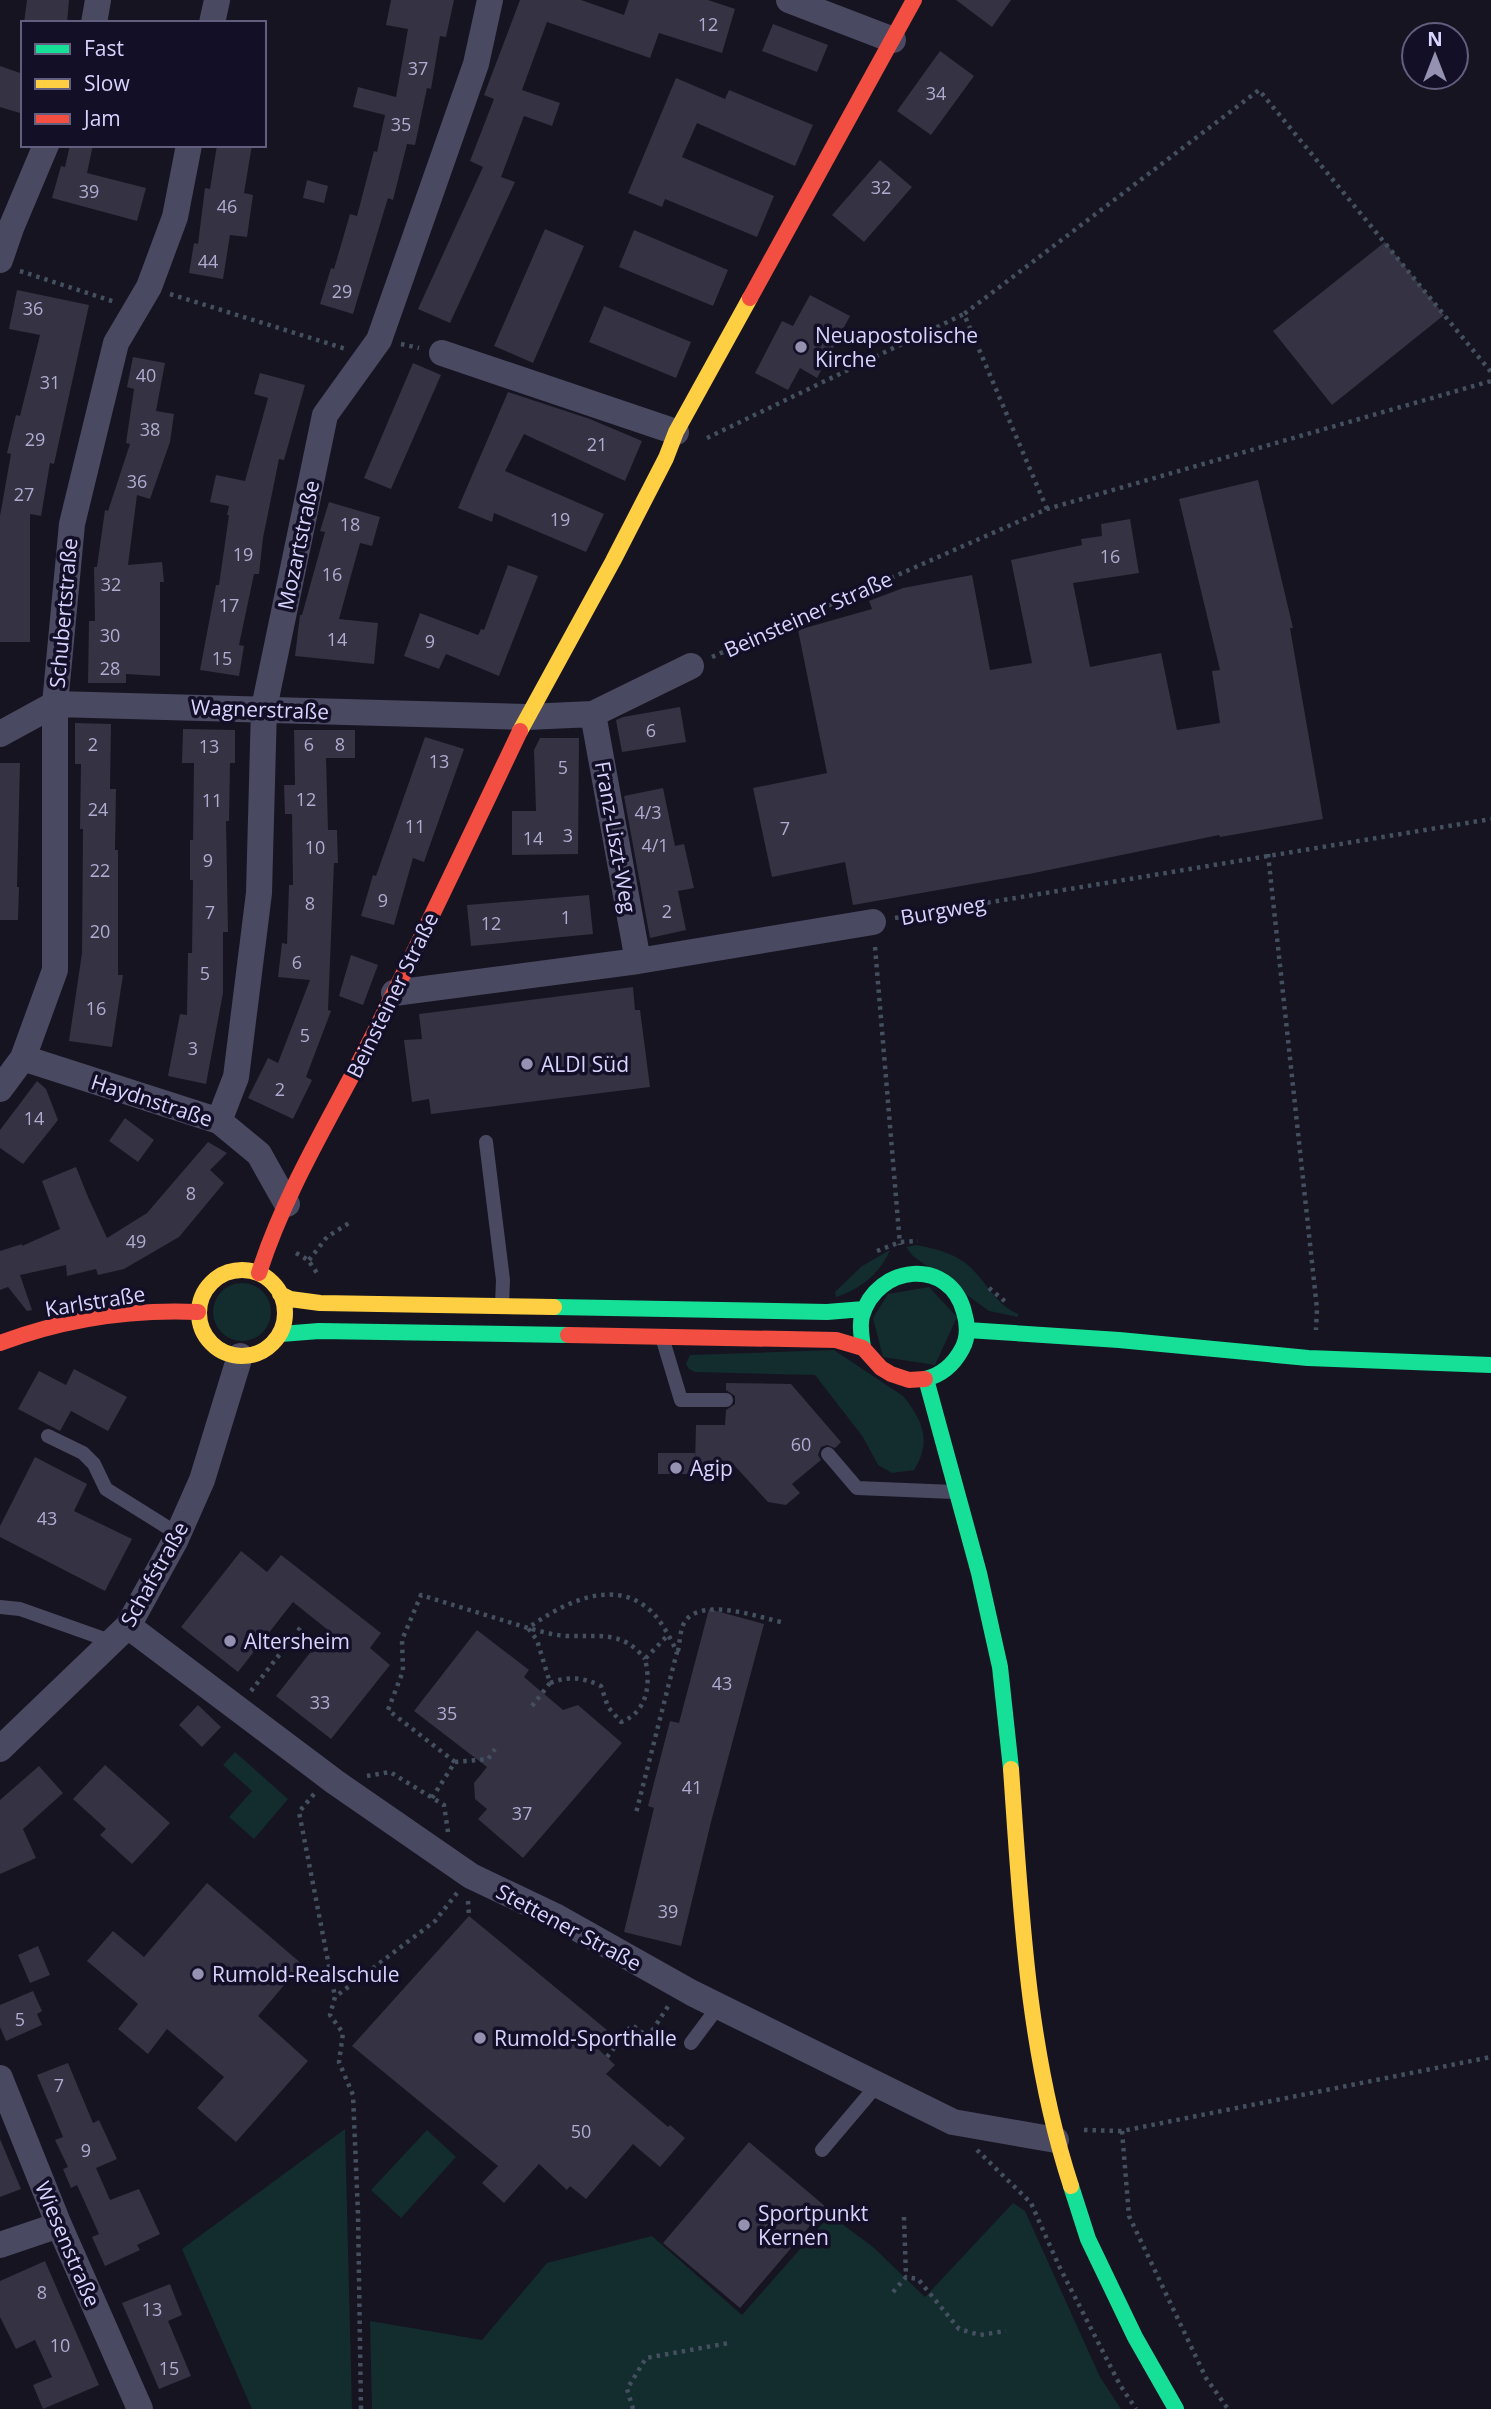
<svg xmlns="http://www.w3.org/2000/svg" width="1491" height="2409" font-family="'Open Sans',sans-serif">
  <rect width="100%" height="100%" fill="#161421"/>
  <!-- green -->
  <path fill="#132c2d" d="M916 1245C936 1249 956 1253 971 1268 988 1284 995 1304 1018 1314V1317L989 1311 913 1256 906 1247Z
    M890 1250C880 1274 859 1290 836 1297L835 1292 862 1266Z
    M213 1312a29 29 0 1 1 58 0a29 29 0 1 1-58 0Z
    M929 1287 957 1317 935 1365 883 1357 873 1318 888 1294Z
    M834 1350 903 1396C923 1420 932 1442 914 1470L892 1473 878 1465 863 1437 815 1375 695 1372 689 1369 686 1364 690 1355Z
    M235 1752 288 1799 254 1839 229 1817 252 1791 223 1765Z
    M345 2129 352 2409H252L182 2249Z
    M427 2130 456 2157 401 2218 371 2190Z
    M1013 2203 1025 2211 1100 2377 1121 2409H372L370 2321 482 2340 547 2263 652 2236 742 2315 830 2215 873 2247 925 2297Z"/>
  <!-- building -->
  <path fill="#343243" d="M27 0H69L67 23H24Z
    M391 0H454L446 37 440 36 431 89 427 88 415 145 407 144 393 200 388 198 353 314 320 304 331 268 334 269 350 214 357 216 374 151 377 152 385 115 353 107 358 87 396 97 408 29 386 25Z
    M520 0H581L624 15 629 0H708L735 9 722 53 659 33 650 58 547 22 522 90 560 103 552 126 524 116 501 177 515 182 450 323 418 309 483 167 470 161 494 99 484 95Z
    M956 0H1011L992 27Z
    M773 24 828 45 817 72 762 51Z
    M940 51 974 76 931 135 897 111Z
    M0 66 23 74V114L0 107Z
    M676 78 725 99 729 90 813 125 795 166 697 123 682 157 774 196 757 237 665 199 662 207 628 193Z
    M70 145H93L87 173 146 188 137 221 52 198 61 166 65 167Z
    M217 145H252L244 193 253 195 247 237 230 235 223 279 189 273 194 243 198 244 205 188 210 189Z
    M880 160 912 187 864 242 832 215Z
    M307 180 328 186 324 203 303 198Z
    M545 229 584 246 533 363 494 346Z
    M634 230 728 270 713 306 619 267Z
    M1385 242 1444 315 1332 405 1273 331Z
    M17 290 89 305 54 464 50 463 41 516 30 514V642H0V516L11 454 7 453 16 415 20 416 40 335 9 329Z
    M810 295 850 316 817 378 800 368 788 390 755 373 782 321 793 326Z
    M604 306 691 342 676 378 589 342Z
    M133 357 165 363 156 411 174 414 170 442 150 499 137 495 128 565 162 562 164 582H160V676L126 674V683H88L89 621H95L94 567H97L105 510 108 511 130 444 126 443 134 389 127 387Z
    M413 363 441 375 391 489 364 478Z
    M260 373 305 385 284 460 279 459 263 538 259 574H254L239 645 244 646 239 676 200 670 216 585H219L229 515H227L229 506 210 502 216 475 245 481 268 398 254 394Z
    M508 392 590 419 642 441 625 481 524 434 505 471 604 514 586 552 494 513 492 522 458 508Z
    M1258 480 1293 628H1290L1323 819 1220 837 1219 835 1029 874 853 905 845 862 772 877 753 788 827 773 798 630 872 609 869 601 903 588 972 575 990 670 1032 663 1011 560 1082 545 1081 539 1102 536 1101 524 1130 519 1139 573 1073 583 1090 667 1161 653 1177 730 1220 723 1212 671 1220 670 1179 499Z
    M329 502 380 517 372 546 360 543 339 619 378 623 374 664 295 656 300 615H302L325 532 320 531Z
    M508 565 538 576 499 676 446 654 439 669 404 656 420 613 478 635 481 629 484 630Z
    M680 707 686 742 622 752 616 720 623 717Z
    M75 723 111 724 110 789H116L115 850H118V975H123L112 1047 69 1041 82 953 83 829H80L81 764H75Z
    M183 729 235 730V763H230L229 821H226L228 932H223V993L206 1084 168 1076 180 1014 187 1015 188 953H192L193 880H190V840H193L194 763H182Z
    M294 730H355V758H326L328 830H337L338 863H334L328 1010 331 1011 306 1077 312 1080 293 1119 248 1098 268 1058 278 1063 310 980 278 977 282 943 287 944 289 885H293L292 814H285L284 785H295Z
    M425 737 464 749 424 862 413 858 394 925 361 916 373 875 376 876Z
    M540 738H579L578 854 512 855V811H536L534 750Z
    M0 763H20L17 887H19L18 920H0Z
    M663 788 675 846 684 844 694 888 678 891 686 930 650 938 624 796Z
    M589 895 593 934 471 946 467 905Z
    M351 955 378 965 363 1005 339 996Z
    M633 987 635 1010H640L650 1087 431 1114 429 1099 412 1102 404 1040 422 1039 419 1014Z
    M37 1081 46 1089 58 1120 23 1164 0 1148V1130Z
    M125 1118 154 1140 138 1162 109 1141Z
    M208 1142 227 1153 210 1170 224 1183 179 1237 124 1269 98 1275 96 1269 67 1276 66 1265 20 1275 32 1310 27 1311 8 1287 0 1290V1251L22 1244V1246L60 1229 42 1181 76 1167 88 1197 107 1238 147 1213Z
    M74 1369 127 1397 108 1431 71 1411 60 1431 18 1409 39 1371 66 1385Z
    M726 1383 791 1384 841 1442 835 1448 827 1445 821 1447 818 1455 821 1460 792 1484 800 1493 786 1505 768 1502 734 1465 695 1463 696 1425H725L726 1410 735 1404V1396L726 1390Z
    M658 1453H695V1474H658Z
    M35 1457 87 1484 74 1511 132 1539 105 1591 0 1537V1526Z
    M241 1551 267 1572 281 1555 381 1633 370 1648 390 1665 331 1739 276 1696 328 1630 293 1602 238 1672 181 1627Z
    M709 1609 764 1624 711 1822 681 1946 624 1932 654 1808 648 1806 670 1721 679 1723Z
    M477 1630 529 1670 524 1677 563 1710 578 1705 622 1743 523 1858 478 1819 487 1809 475 1799 474 1783 487 1767 414 1711Z
    M198 1705 221 1727 202 1747 179 1725Z
    M105 1765 170 1823 132 1864 100 1835 106 1829 73 1799Z
    M39 1766 63 1793 23 1829 36 1858 0 1874V1800Z
    M207 1883 302 1964 258 2016 308 2061 236 2142 197 2108 224 2077 167 2029 148 2054 118 2029 138 2004 87 1961 113 1931 144 1957Z
    M469 1916 607 2030 594 2045 615 2065 606 2074 668 2127 670 2125 685 2138 660 2167 633 2144 586 2199 570 2186 567 2190 539 2164 504 2203 482 2183 498 2166 352 2046Z
    M38 1946 50 1975 30 1983 18 1955Z
    M33 1991 42 2011 37 2014 42 2025 6 2041 0 2027V2005Z
    M68 2063 93 2123 99 2120 117 2159 96 2168 110 2200 139 2189 160 2234 137 2245 140 2250 105 2266 92 2237 99 2234 77 2185 71 2188 63 2169 68 2167 55 2140 63 2137 37 2075Z
    M0 2139 21 2189 0 2197Z
    M749 2142 826 2207 740 2308 663 2243Z
    M45 2261 99 2385 43 2409 33 2385 52 2377 35 2340 16 2349 0 2317V2281Z
    M170 2284 182 2315 168 2321 191 2376 159 2389 122 2303Z"/>
  <g fill="none" stroke-linecap="round" stroke-linejoin="round">
    <!-- path -->
    <path stroke="#44505f" stroke-width="4.5" stroke-dasharray="3.5 5" stroke-linecap="butt" d="M20 271 115 302
      M170 294 346 349
      M401 344 419 348
      M707 438 964 314
      M1047 509 964 314 1259 90 1491 372
      M712 657 1047 509 1491 381
      M1268 854 1317 1309 1316 1330
      M895 918 1491 819
      M875 947 900 1245
      M877 1251 900 1242 918 1241
      M296 1253 308 1260 317 1273
      M309 1260 327 1237 349 1223
      M989 1288 1007 1303
      M678 1651C680 1642 680 1627 686 1620 705 1597 761 1618 785 1623
      M550 1683C569 1676 582 1677 601 1686L608 1707 621 1722C648 1712 651 1683 645 1659L668 1635
      M251 1691 301 1627
      M532 1706 550 1683 537 1640 528 1628C540 1631 553 1635 566 1636 598 1637 623 1630 645 1659
      M455 1762 388 1710 403 1671 402 1640 421 1595 528 1628C562 1604 613 1576 651 1611 663 1623 670 1638 677 1652L636 1813
      M367 1776 390 1772 444 1805 448 1832
      M314 1794 299 1812 335 1997
      M432 1798 455 1762 488 1759 495 1749
      M468 1901 469 1916
      M607 2057 632 2025 648 2037 669 2005
      M1084 2130 1122 2131 1491 2057
      M1122 2131 1129 2216 1206 2378 1228 2409
      M977 2150 1031 2203 1059 2266 1120 2385 1136 2409
      M904 2217 906 2277
      M893 2292 906 2277 918 2279 959 2329 980 2335 1006 2331
      M361 2409 358 2214 353 2095 339 2062 343 2033 330 2015 335 1997 435 1921 457 1893
      M633 2409 627 2389 646 2358 729 2343"/>
    <!-- lane -->
    <path stroke="#4a4962" stroke-width="14" d="M486 1142 503 1280 502 1305
      M662 1337 681 1400H726
      M48 1436 83 1453 94 1464 106 1489 178 1534
      M828 1454 857 1488 954 1492
      M0 1607 20 1609 113 1642
      M691 2043 718 2007
      M822 2150 877 2085"/>
    <!-- street -->
    <path stroke="#4a4962" stroke-width="26" d="M789 0 893 40
      M94 23 98 0
      M212 23 217 0
      M0 260 11 228 46 145
      M442 353 676 432
      M593 714 638 961
      M0 734 55 704 527 717 593 714 691 666
      M394 993 638 961 873 922
      M23 1058 219 1121 259 1154 287 1204
      M0 1089 23 1058 55 970V704L72 524 116 343 149 287 175 217 189 145
      M219 1121 236 1077 259 893 264 708 325 415 379 340 476 64 490 0
      M128 1626 335 1782 471 1876 557 1917 692 1993 953 2122 1056 2140
      M0 1749 128 1626 175 1541 202 1480 240 1356
      M0 2078 59 2225 140 2409
      M0 2245 59 2225"/>
    <!-- fast -->
    <path stroke="#16e098" stroke-width="16" d="M554 1307 827 1312 864 1309
      M967 1330 1119 1340 1308 1358 1491 1365
      M281 1334 319 1331 568 1335
      M863 1348C862 1338 859 1326 862 1316 877 1264 950 1257 964 1312 968 1325 968 1338 962 1349 954 1364 942 1375 925 1379
      M926 1379 979 1573 1000 1667 1011 1769
      M1071 2186 1088 2239 1135 2337 1176 2409"/>
    <!-- slow -->
    <path stroke="#ffcf43" stroke-width="16" d="M520 731 613 561 666 458 676 432 750 298
      M199 1313a43 43 0 1 1 86 0a43 43 0 1 1-86 0Z
      M280 1294 290 1299 320 1303 554 1307
      M1011 1769C1021 1910 1027 2051 1071 2186"/>
    <!-- jam -->
    <path stroke="#f24e42" stroke-width="16" d="M750 298 914 0
      M259 1273C284 1194 329 1121 367 1047 420 942 470 836 520 731
      M568 1335 836 1340 863 1348 881 1368 891 1374 909 1380 925 1379
      M0 1343C64 1319 130 1309 198 1312"/>
  </g>
  <!-- markers -->
  <g fill="#9591b1" stroke="#130f26" stroke-width="2.5">
    <circle cx="801" cy="347" r="7"/>
    <circle cx="527" cy="1064" r="7"/>
    <circle cx="676" cy="1468" r="7"/>
    <circle cx="230" cy="1641" r="7"/>
    <circle cx="198" cy="1974" r="7"/>
    <circle cx="480" cy="2038" r="7"/>
    <circle cx="744" cy="2225" r="7"/>
  </g>
  <g text-anchor="middle" dominant-baseline="central" stroke-width="7" stroke-linejoin="round" paint-order="stroke">
    <!-- number labels -->
    <g font-size="18" fill="#b0acd0">
      <text x="708" y="24">12</text>
      <text x="418" y="68">37</text>
      <text x="936" y="93">34</text>
      <text x="401" y="124">35</text>
      <text x="881" y="187">32</text>
      <text x="89" y="191">39</text>
      <text x="227" y="206">46</text>
      <text x="208" y="261">44</text>
      <text x="342" y="291">29</text>
      <text x="33" y="308">36</text>
      <text x="146" y="375">40</text>
      <text x="50" y="382">31</text>
      <text x="150" y="429">38</text>
      <text x="35" y="439">29</text>
      <text x="597" y="444">21</text>
      <text x="137" y="481">36</text>
      <text x="24" y="494">27</text>
      <text x="560" y="519">19</text>
      <text x="350" y="524">18</text>
      <text x="243" y="554">19</text>
      <text x="1110" y="556">16</text>
      <text x="332" y="574">16</text>
      <text x="111" y="584">32</text>
      <text x="229" y="605">17</text>
      <text x="110" y="635">30</text>
      <text x="337" y="639">14</text>
      <text x="430" y="641">9</text>
      <text x="222" y="658">15</text>
      <text x="110" y="668">28</text>
      <text x="651" y="730">6</text>
      <text x="93" y="744">2</text>
      <text x="309" y="744">6</text>
      <text x="340" y="744">8</text>
      <text x="209" y="746">13</text>
      <text x="439" y="761">13</text>
      <text x="563" y="767">5</text>
      <text x="306" y="799">12</text>
      <text x="212" y="800">11</text>
      <text x="98" y="809">24</text>
      <text x="648" y="812">4/3</text>
      <text x="415" y="826">11</text>
      <text x="785" y="828">7</text>
      <text x="568" y="835">3</text>
      <text x="533" y="838">14</text>
      <text x="655" y="845">4/1</text>
      <text x="315" y="847">10</text>
      <text x="208" y="860">9</text>
      <text x="100" y="870">22</text>
      <text x="383" y="900">9</text>
      <text x="310" y="903">8</text>
      <text x="667" y="911">2</text>
      <text x="210" y="912">7</text>
      <text x="566" y="917">1</text>
      <text x="491" y="923">12</text>
      <text x="100" y="931">20</text>
      <text x="297" y="962">6</text>
      <text x="205" y="973">5</text>
      <text x="96" y="1008">16</text>
      <text x="305" y="1035">5</text>
      <text x="193" y="1048">3</text>
      <text x="280" y="1089">2</text>
      <text x="34" y="1118">14</text>
      <text x="191" y="1193">8</text>
      <text x="136" y="1241">49</text>
      <text x="801" y="1444">60</text>
      <text x="47" y="1518">43</text>
      <text x="722" y="1683">43</text>
      <text x="320" y="1702">33</text>
      <text x="447" y="1713">35</text>
      <text x="692" y="1787">41</text>
      <text x="522" y="1813">37</text>
      <text x="668" y="1911">39</text>
      <text x="20" y="2019">5</text>
      <text x="59" y="2085">7</text>
      <text x="581" y="2131">50</text>
      <text x="86" y="2150">9</text>
      <text x="42" y="2292">8</text>
      <text x="152" y="2309">13</text>
      <text x="60" y="2345">10</text>
      <text x="169" y="2368">15</text>
    </g>
    <!-- poi labels -->
    <g font-size="21" fill="#d9d4ff" stroke="#130f26" text-anchor="start">
      <text x="815" y="335">Neuapostolische<tspan x="815" dy="24">Kirche</tspan></text>
      <text x="541" y="1064">ALDI Süd</text>
      <text x="690" y="1468">Agip</text>
      <text x="244" y="1641">Altersheim</text>
      <text x="212" y="1974">Rumold-Realschule</text>
      <text x="494" y="2038">Rumold-Sporthalle</text>
      <text x="758" y="2213">Sportpunkt<tspan x="758" dy="24">Kernen</tspan></text>
    </g>
    <!-- street labels -->
    <g font-size="21" fill="#d9d4ff" stroke="#130f26">
      <text transform="translate(298 545) rotate(-78)">Mozartstraße</text>
      <text transform="translate(63 613) rotate(-85)">Schubertstraße</text>
      <text transform="translate(808 614) rotate(-24)">Beinsteiner Straße</text>
      <text transform="translate(260 709) rotate(2)">Wagnerstraße</text>
      <text transform="translate(616 837) rotate(80)">Franz-Liszt-Weg</text>
      <text transform="translate(943 910) rotate(-10)">Burgweg</text>
      <text transform="translate(392 995) rotate(-64)">Beinsteiner Straße</text>
      <text transform="translate(152 1100) rotate(18)">Haydnstraße</text>
      <text transform="translate(95 1301) rotate(-9)">Karlstraße</text>
      <text transform="translate(154 1574) rotate(-61)">Schafstraße</text>
      <text transform="translate(569 1927) rotate(28)">Stettener Straße</text>
      <text transform="translate(68 2244) rotate(67)">Wiesenstraße</text>
    </g>
  </g>
  <!-- legend -->
  <rect x="21" y="21" width="245" height="126" fill="#130f26" stroke="#625e7d" stroke-width="2"/>
  <rect x="35" y="44" width="35" height="10" fill="#16e098" stroke="#625e7d" stroke-width="2"/>
  <text x="84" y="56" font-size="21" fill="#d9d4ff">Fast</text>
  <rect x="35" y="79" width="35" height="10" fill="#ffcf43" stroke="#625e7d" stroke-width="2"/>
  <text x="84" y="91" font-size="21" fill="#d9d4ff">Slow</text>
  <rect x="35" y="114" width="35" height="10" fill="#f24e42" stroke="#625e7d" stroke-width="2"/>
  <text x="84" y="126" font-size="21" fill="#d9d4ff">Jam</text>
  <!-- north arrow -->
  <g transform="translate(1435 56)"><circle r="33" fill="#130f26" stroke="#625e7d" stroke-width="2"/>
  <path d="M0-5L12 26L0 18L-12 26Z" fill="#9591b1"/>
  <text y="-10" font-size="19" font-weight="bold" text-anchor="middle" fill="#d9d4ff">N</text>
  </g>
</svg>
